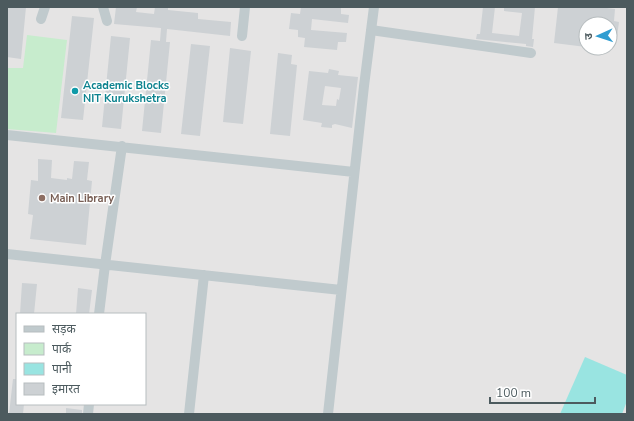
<svg xmlns="http://www.w3.org/2000/svg" width="634" height="421" font-family="'Nunito Sans','Noto Sans Devanagari',sans-serif">
  <rect width="100%" height="100%" fill="#f4f3f3"/>
  <!-- education -->
  <path fill="#e5e4e4" fill-rule="evenodd" d="M7 7H627V414H7ZM586 24H610V48H586ZM17 314H145V404H17Z"/>
  <!-- green -->
  <path fill="#c7eccd" d="M27 35 67 40 56 133 7 129V68H23Z"/>
  <!-- water -->
  <path fill="#99e4e1" d="M585 357 627 375V401L622 414H560Z"/>
  <!-- building -->
  <path fill="#cdd1d4" fill-rule="evenodd" d="M7 7H26L21 59 7 57Z
    M116 7H137L136 12 154 14 155 7H168V10L198 13V19L231 22 230 36 167 29 166 42H170L161 133 142 131 151 40 160 41 161 28 114 24Z
    M301 7H341V14L349 15 348 23 312 19 311 30 347 33 346 42H338L337 50 304 47 305 38 298 37V30L289 29 291 13 300 14Z
    M483 7H495L492 33 519 36 522 13 504 11V7H535L532 39H534L533 47 526 46V44L476 39 477 34H480Z
    M558 7H598L615 9 614 21 619 22 617 37 610 36V24H586V47L554 43Z
    M72 16 94 18 83 120 61 118Z
    M111 36 130 38 121 129 102 127Z
    M191 44 210 46 200 136 181 134Z
    M230 48 251 51 243 124 223 122Z
    M278 53 292 55 291 64 297 65 290 136 270 134Z
    M329 69 339 71 338 75 358 77 352 128 335 124 332 125V128L321 127 322 123 303 120 309 71 328 73ZM325 86 341 88 339 100 337 99 336 106 322 105Z
    M38 159 52 160 51 178 67 180V178L72 179 74 161 89 162 87 180 92 181 86 245 30 239 33 215 28 214 31 180 38 181Z
    M22 283 37 284 34 314H20Z
    M78 288 92 290 89 314H76Z
    M13 379H17V404H24L23 414H9Z
    M66 408 82 410V414H66Z"/>
  <g fill="none" stroke-linecap="round" stroke-linejoin="round">
    <!-- minor -->
    <path stroke="#c0cacd" stroke-width="10" d="M103 7 107 21
      M41 19 45 7
      M371 30 531 53
      M242 36 245 7
      M7 135 354 172
      M7 254 341 290
      M99 314 105 265 122 146
      M88 414 89 404
      M189 414 204 275
      M328 414 364 86 374 7"/>
  </g>
  <!-- markers -->
  <circle fill="#0f9aa8" stroke="#fff" stroke-width="1.5" cx="75" cy="91" r="4"/>
  <circle fill="#8d6e63" stroke="#fff" stroke-width="1.5" cx="42" cy="198" r="4"/>
  <g text-anchor="middle" dominant-baseline="central" stroke-width="3" stroke-linejoin="round" paint-order="stroke">
    <!-- culture labels -->
    <g font-size="11" font-weight="bold" fill="#0d838f" stroke="#fff" text-anchor="start">
      <text x="83" y="85">Academic Blocks<tspan x="83" dy="13">NIT Kurukshetra</tspan></text>
    </g>
    <!-- education labels -->
    <g font-size="11" font-weight="bold" fill="#785e54" stroke="#fff" text-anchor="start">
      <text x="50" y="198">Main Library</text>
    </g>
  </g>
  <!-- border -->
  <rect width="634" height="421" fill="none" stroke="#4c5a5e" stroke-width="16"/>
  <!-- legend -->
  <rect x="16" y="313" width="130" height="92" fill="#ffffff" stroke="#b7bdbf"/>
  <rect x="24" y="326" width="20" height="6" fill="#c0cacd" stroke="#b7bdbf"/>
  <text x="52" y="333" font-size="12" fill="#4c5a5e">सड़क</text>
  <rect x="24" y="343" width="20" height="12" fill="#c7eccd" stroke="#b7bdbf"/>
  <text x="52" y="353" font-size="12" fill="#4c5a5e">पार्क</text>
  <rect x="24" y="363" width="20" height="12" fill="#99e4e1" stroke="#b7bdbf"/>
  <text x="52" y="373" font-size="12" fill="#4c5a5e">पानी</text>
  <rect x="24" y="383" width="20" height="12" fill="#cdd1d4" stroke="#b7bdbf"/>
  <text x="52" y="393" font-size="12" fill="#4c5a5e">इमारत</text>
  <!-- north arrow -->
  <g transform="translate(598 36) rotate(267)"><circle r="19" fill="#ffffff" stroke="#b7bdbf"/>
  <path d="M0-3L7 15L0 10L-7 15Z" fill="#309dd1"/>
  <text y="-6" font-size="11" font-weight="bold" text-anchor="middle" fill="#4c5a5e">उ</text>
  </g>
  <!-- scale -->
  <path d="M490 397v6h105v-6" fill="none" stroke="#4c5a5e" stroke-width="2"/>
  <text x="496" y="397" font-size="12" fill="#4c5a5e" stroke="#ffffff" stroke-width="3" paint-order="stroke">100 m</text>
</svg>
